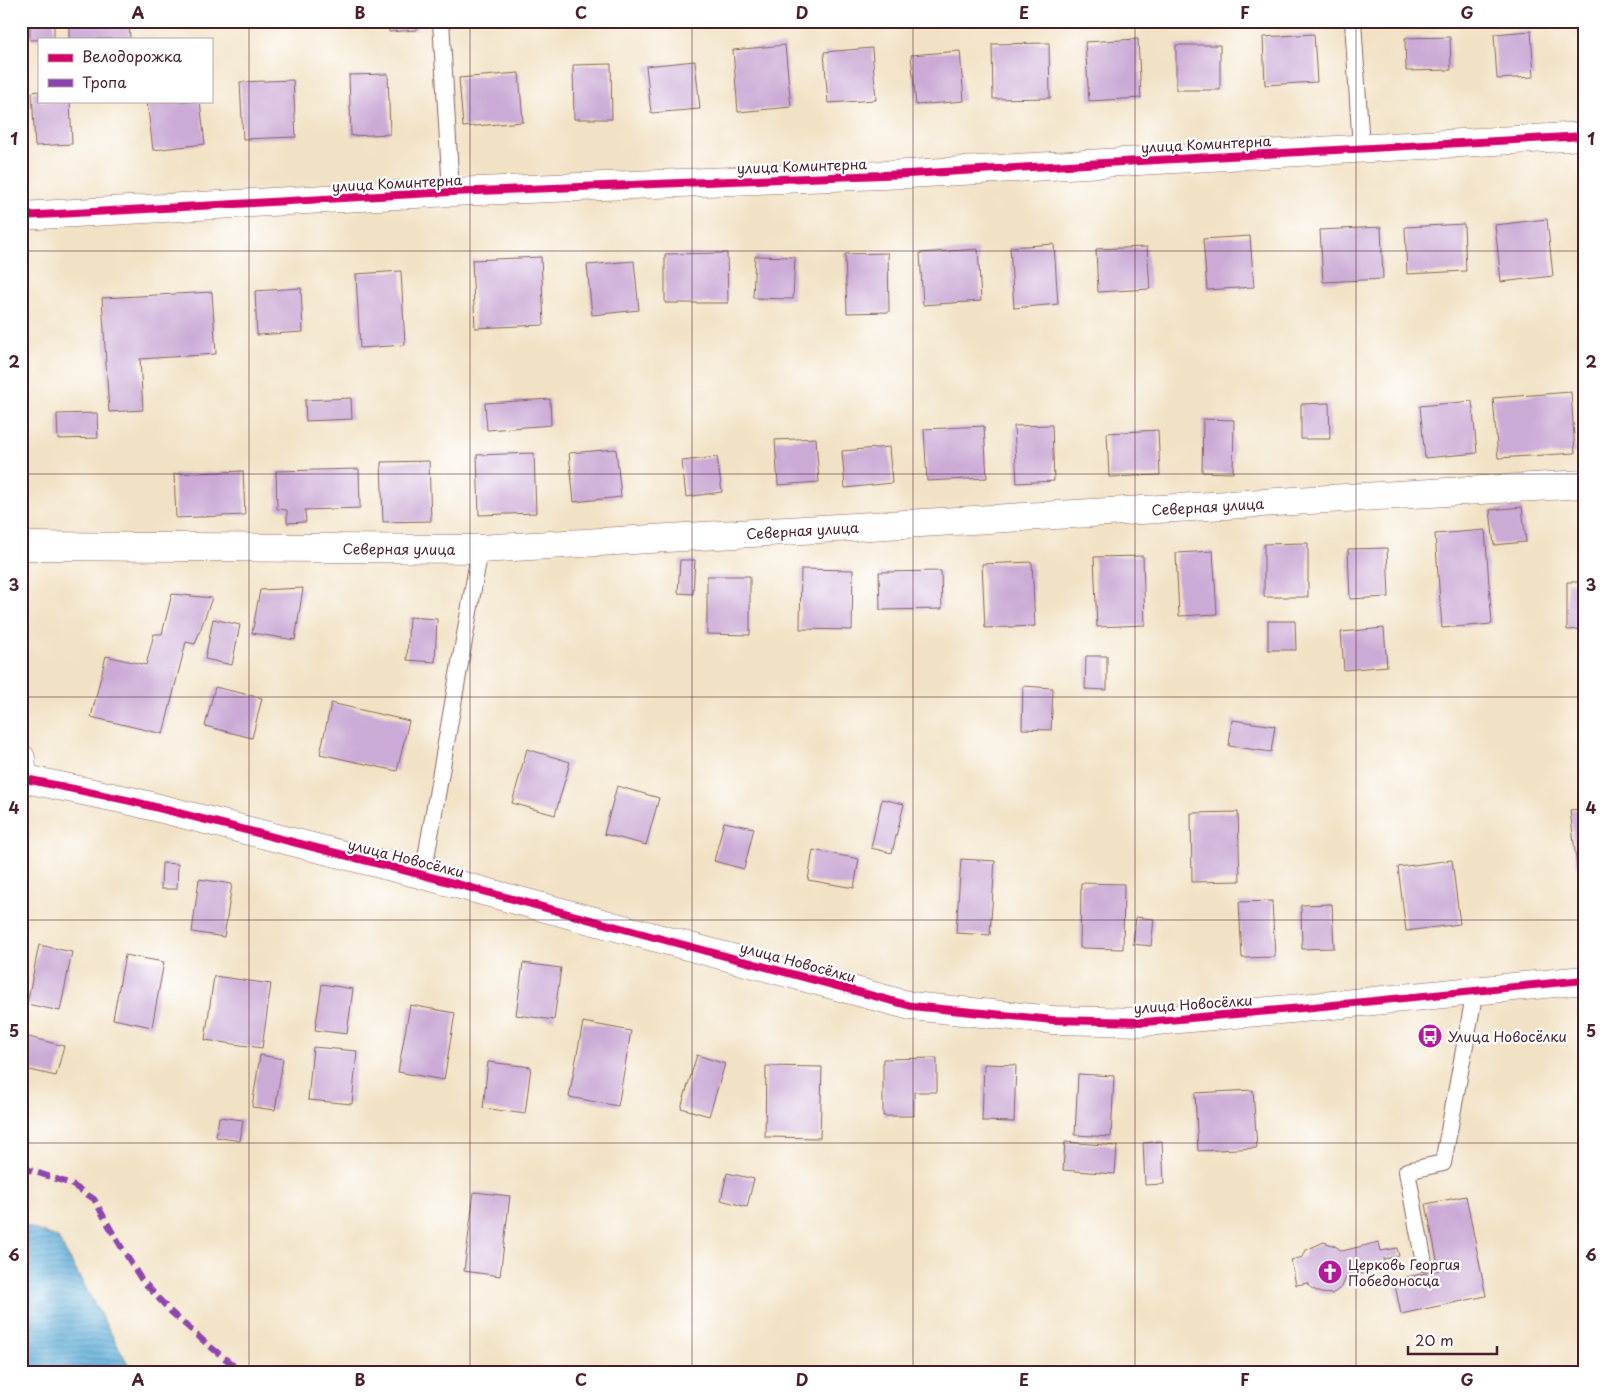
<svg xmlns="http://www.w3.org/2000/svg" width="1605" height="1394" font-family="'Playpen Sans',sans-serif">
  <defs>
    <pattern id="water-rules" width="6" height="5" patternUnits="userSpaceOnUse" patternTransform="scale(1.25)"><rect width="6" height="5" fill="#5eaed8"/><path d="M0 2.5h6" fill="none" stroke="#508daf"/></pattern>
  </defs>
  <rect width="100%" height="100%" fill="#fff"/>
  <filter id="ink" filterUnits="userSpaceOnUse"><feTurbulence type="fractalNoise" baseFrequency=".02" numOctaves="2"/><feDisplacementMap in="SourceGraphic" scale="10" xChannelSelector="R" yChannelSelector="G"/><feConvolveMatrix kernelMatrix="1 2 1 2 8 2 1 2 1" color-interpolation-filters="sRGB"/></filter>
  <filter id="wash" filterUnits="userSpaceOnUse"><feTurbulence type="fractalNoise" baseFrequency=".0096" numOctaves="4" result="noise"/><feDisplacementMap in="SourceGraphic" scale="20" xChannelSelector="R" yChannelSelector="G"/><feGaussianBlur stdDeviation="1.12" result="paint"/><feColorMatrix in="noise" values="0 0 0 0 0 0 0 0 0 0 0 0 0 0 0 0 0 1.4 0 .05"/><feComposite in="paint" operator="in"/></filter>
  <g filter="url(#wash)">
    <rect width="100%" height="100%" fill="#f2e2c5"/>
    <!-- water -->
    <path fill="url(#water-rules)" stroke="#546682" d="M21 1224 58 1238 133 1373H21Z"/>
    <g id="blocks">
      <!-- building -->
      <path fill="#cbaad5" d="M30 21H54V39L30 40Z
        M129 21 130 39H69V23Z
        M388 21H416L417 30 389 32Z
        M1531 31 1534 77 1497 79 1494 34Z
        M1314 34 1317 82 1265 85 1263 37Z
        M1450 37 1451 70 1406 71 1405 38Z
        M1138 39 1141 98 1089 101 1085 42Z
        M1049 43 1050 98 993 99 992 44Z
        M785 45 791 107 738 112 733 50Z
        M1176 45H1220V90H1176Z
        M872 48 876 100 828 103 824 52Z
        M960 51 964 101 916 105 911 55Z
        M695 61 700 109 651 113 646 66Z
        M611 64 612 119H574L573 65Z
        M519 73 523 122 463 127 459 78Z
        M388 74 390 134 351 136 349 75Z
        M293 80 296 137 243 139 240 82Z
        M39 91V101H70L72 144 35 146 32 92Z
        M147 101H200L205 144 153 150Z
        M1547 219 1553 276 1501 282 1495 225Z
        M1464 224 1466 271 1407 274 1405 227Z
        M1381 227 1383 279 1323 282 1320 230Z
        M1250 236 1254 287 1207 290 1203 239Z
        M1054 244 1058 304 1014 308 1010 247Z
        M1147 247 1150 289 1098 292 1096 249Z
        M978 249 981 301 923 305 920 253Z
        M727 253 728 303H665V254Z
        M888 253 889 312 847 313 845 254Z
        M755 256 795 257 793 299 753 298Z
        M541 257 544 325 475 328 472 260Z
        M634 261 639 310 592 315 587 265Z
        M401 271 405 345 360 348 356 274Z
        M301 288 303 332 257 335 255 291Z
        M212 292 216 354 140 359 143 410 109 412 102 298Z
        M1571 392 1575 453 1498 458 1493 398Z
        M351 398 352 419 306 421 305 400Z
        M550 399 551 425 487 430 485 403Z
        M1472 401 1477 453 1425 458 1420 406Z
        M1329 403 1330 439H1301V404Z
        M97 413 98 438 58 439 57 414Z
        M1203 419 1234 420 1233 473 1202 472Z
        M1052 425 1054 481 1017 483 1014 426Z
        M984 426 987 478 927 481 924 429Z
        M1158 430 1160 475 1109 477 1107 433Z
        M816 438 819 482 778 485 775 440Z
        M889 447 892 483 845 488 842 451Z
        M616 449 621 497 574 502 569 453Z
        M534 453 536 513 479 515 477 455Z
        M717 457 722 492 686 497 682 461Z
        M429 461 431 521 383 522 381 462Z
        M359 469 360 508 305 510 306 522 287 523V510L277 509 276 471Z
        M243 471 245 515 176 518 174 474Z
        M1522 507 1526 542 1494 545 1490 510Z
        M1485 530 1492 624 1442 628 1435 534Z
        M1308 543V597H1264V544Z
        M1387 548 1389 597 1350 599 1348 549Z
        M1213 551 1217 614 1179 616 1176 553Z
        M1143 556 1145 625 1097 627 1094 557Z
        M680 560H695L693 594 678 593Z
        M1032 562 1035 626 985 628 982 564Z
        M801 569 853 570 852 630 800 629Z
        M941 571 942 609 880 610 879 572Z
        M707 576H750V635L707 634Z
        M1567 582H1584V629L1567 630Z
        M303 588 295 640 252 633 260 590Z
        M172 594 212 598 195 644 186 642 163 734 91 717 106 656 146 665 154 634H162Z
        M409 617 437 619 435 662 407 660Z
        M213 619 240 625 232 665 205 659Z
        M1268 621H1295L1296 650H1268Z
        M1384 628 1387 666 1344 670 1341 632Z
        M1086 656H1107V690L1085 689Z
        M1023 686 1053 688 1051 730 1022 729Z
        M215 687 262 698 252 738 205 726Z
        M331 703 409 721 397 771 320 754Z
        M1232 720 1275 726 1271 752 1229 746Z
        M527 749 570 762 555 815 512 803Z
        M617 786 659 798 646 845 604 834Z
        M882 799 904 804 892 853 871 848Z
        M1584 809V867L1577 868 1570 810Z
        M1238 812 1240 881 1192 882 1191 813Z
        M724 822 754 828 744 869 714 861Z
        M813 850 859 859 854 888 808 880Z
        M961 859 995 861 990 935 956 933Z
        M1452 860 1460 924 1406 931 1398 867Z
        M162 863 178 864 177 889H161Z
        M199 879 232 884 224 937 192 932Z
        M1081 883 1124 884 1123 949 1080 948Z
        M1272 901 1275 957 1242 958 1239 902Z
        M1332 904 1334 948 1302 949 1301 905Z
        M1136 917 1154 919 1151 946 1133 944Z
        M39 945 72 952 60 1011 27 1004Z
        M125 955 164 962 152 1027 113 1019Z
        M523 963 561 968 554 1020 516 1015Z
        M214 976 271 984 262 1048 205 1040Z
        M322 984 353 989 347 1034 315 1030Z
        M410 1005 455 1013 444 1080 398 1072Z
        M583 1022 631 1031 618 1106 569 1097Z
        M21 1035 64 1046 56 1076 21 1068Z
        M313 1047 357 1051 352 1104 308 1100Z
        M260 1055 283 1059 275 1110 252 1107Z
        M697 1055 725 1064 709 1116 681 1108Z
        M937 1058V1092H914V1116H883V1059Z
        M488 1062 531 1067 525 1114 483 1108Z
        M984 1064 1016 1065 1014 1122 982 1121Z
        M766 1066 822 1067 820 1138 765 1137Z
        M1078 1074 1114 1076 1111 1137 1075 1135Z
        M1253 1090 1257 1148 1198 1151 1195 1093Z
        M219 1117 243 1120 240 1141 216 1137Z
        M1162 1141 1164 1184 1145 1185 1143 1143Z
        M1065 1142 1117 1146 1115 1174 1063 1170Z
        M727 1173 754 1179 747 1207 721 1200Z
        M474 1192 510 1196 500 1276 464 1271Z
        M1466 1196 1486 1296 1401 1314 1394 1280 1439 1270 1426 1204Z
        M1324 1242 1335 1246 1342 1251 1379 1242 1381 1251 1397 1248 1399 1256 1383 1259 1385 1268 1346 1277 1342 1287 1332 1294 1321 1293 1311 1288 1308 1283 1296 1285 1291 1260 1303 1257 1306 1250Z"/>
    </g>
  </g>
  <g filter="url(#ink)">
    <use href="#blocks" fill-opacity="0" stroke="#856361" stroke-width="1"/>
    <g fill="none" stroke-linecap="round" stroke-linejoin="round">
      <defs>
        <path id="service" d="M441 21 451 192
          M1353 21 1361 148
          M423 875 480 549
          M1424 1263 1407 1171 1443 1163 1475 991"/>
        <g id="minor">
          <path d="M21 216 451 192 908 174 1584 136"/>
          <path id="s1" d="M21 546 480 549 1584 484"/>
          <path d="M21 758 23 778"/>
        </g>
        <path id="tertiary" d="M21 778 131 801 423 875 911 1006 1053 1020 1145 1022 1313 1007 1584 980"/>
      </defs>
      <!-- service casing -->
      <use href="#service" stroke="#856361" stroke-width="18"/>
      <!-- minor casing -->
      <use href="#minor" stroke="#856361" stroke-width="29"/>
      <!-- tertiary casing -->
      <use href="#tertiary" stroke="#856361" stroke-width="29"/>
      <!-- service -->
      <use href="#service" stroke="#fff" stroke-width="16"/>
      <!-- minor -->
      <use href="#minor" stroke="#fff" stroke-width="28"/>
      <!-- tertiary -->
      <use href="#tertiary" stroke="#fff" stroke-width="28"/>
      <!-- quiet -->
      <path stroke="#8e44ad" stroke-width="6" stroke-dasharray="12 6" stroke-linecap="butt" d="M21 1167 71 1184 94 1199 114 1235 141 1279 171 1312 207 1344 243 1373"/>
      <defs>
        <path id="cycleway" d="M21 216 451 192 908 174 1584 136
          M21 778 131 801 423 875 911 1006 1053 1020 1145 1022 1313 1007 1584 980"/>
      </defs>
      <!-- cycleway casing -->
      <use href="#cycleway" stroke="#fff" stroke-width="11"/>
      <!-- cycleway -->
      <use href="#cycleway" stroke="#d6006c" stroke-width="8"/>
    </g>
  </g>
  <!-- grid -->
  <path fill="none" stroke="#4a1f2b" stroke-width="1" stroke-opacity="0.55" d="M249 21V1373M470 21V1373M692 21V1373M913 21V1373M1135 21V1373M1356 21V1373M21 251H1584M21 474H1584M21 697H1584M21 920H1584M21 1143H1584"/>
  <!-- icons -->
  <defs>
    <symbol id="bus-disc" viewBox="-11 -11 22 22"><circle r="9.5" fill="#b5179e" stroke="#fff"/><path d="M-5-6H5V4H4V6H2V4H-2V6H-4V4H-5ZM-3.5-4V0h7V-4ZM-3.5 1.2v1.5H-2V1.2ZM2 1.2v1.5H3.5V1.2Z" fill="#fff"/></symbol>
    <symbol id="church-disc" viewBox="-11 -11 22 22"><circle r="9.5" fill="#b5179e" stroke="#fff"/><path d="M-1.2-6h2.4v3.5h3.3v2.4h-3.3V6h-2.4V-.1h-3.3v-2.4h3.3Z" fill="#fff"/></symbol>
  </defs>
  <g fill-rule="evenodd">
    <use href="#bus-disc" x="1416" y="1022" width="28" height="28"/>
    <use href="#church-disc" x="1316" y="1258" width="28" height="28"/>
  </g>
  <g text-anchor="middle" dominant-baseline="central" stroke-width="4.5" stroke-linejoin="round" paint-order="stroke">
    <!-- street labels -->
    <g font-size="14" fill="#4a1f2b" stroke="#fff">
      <text transform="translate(1206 144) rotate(-3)">улица Коминтерна</text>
      <text transform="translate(802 166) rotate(-2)">улица Коминтерна</text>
      <text transform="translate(397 183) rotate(-3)">улица Коминтерна</text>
      <text stroke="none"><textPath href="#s1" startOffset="1188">Северная улица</textPath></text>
      <text stroke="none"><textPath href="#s1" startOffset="782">Северная улица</textPath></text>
      <text stroke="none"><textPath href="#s1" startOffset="378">Северная улица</textPath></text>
      <text transform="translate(406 858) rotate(14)">улица Новосёлки</text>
      <text transform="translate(798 962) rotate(15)">улица Новосёлки</text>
      <text transform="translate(1193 1004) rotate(-4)">улица Новосёлки</text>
    </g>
    <!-- poi labels -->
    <g font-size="14" fill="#4a1f2b" stroke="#fff" text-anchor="start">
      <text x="1448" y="1036">Улица Новосёлки</text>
      <text x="1348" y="1264">Церковь Георгия<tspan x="1348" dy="16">Победоносца</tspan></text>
    </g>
  </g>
  <!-- margin -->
  <rect width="1605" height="1394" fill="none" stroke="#fff" stroke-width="55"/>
  <!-- legend -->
  <rect x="38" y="38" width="175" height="65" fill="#ffffff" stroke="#b7a5aa"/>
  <rect x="48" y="54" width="25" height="8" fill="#d6006c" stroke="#b7a5aa"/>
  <text x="82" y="62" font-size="15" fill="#4a1f2b">Велодорожка</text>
  <rect x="48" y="79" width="25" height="8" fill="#8e44ad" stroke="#b7a5aa"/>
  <text x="82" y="88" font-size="15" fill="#4a1f2b">Тропа</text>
  <!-- scale -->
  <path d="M1408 1346v8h89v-8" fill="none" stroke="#4a1f2b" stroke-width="2.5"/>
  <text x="1415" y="1346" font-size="15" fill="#4a1f2b" stroke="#ffffff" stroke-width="4" paint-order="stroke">20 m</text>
  <rect x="28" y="28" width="1550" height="1338" fill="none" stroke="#4a1f2b" stroke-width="2"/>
  <g font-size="16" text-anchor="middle" font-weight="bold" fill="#4a1f2b">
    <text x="138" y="19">A</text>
    <text x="360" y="19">B</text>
    <text x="581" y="19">C</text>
    <text x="802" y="19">D</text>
    <text x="1024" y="19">E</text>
    <text x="1245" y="19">F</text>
    <text x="1467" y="19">G</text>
    <text x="14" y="145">1</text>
    <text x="1591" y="145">1</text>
    <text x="14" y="368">2</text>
    <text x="1591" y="368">2</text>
    <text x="14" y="591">3</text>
    <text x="1591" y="591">3</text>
    <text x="14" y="814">4</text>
    <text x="1591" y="814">4</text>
    <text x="14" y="1037">5</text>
    <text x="1591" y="1037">5</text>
    <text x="14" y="1261">6</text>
    <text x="1591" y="1261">6</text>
    <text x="138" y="1386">A</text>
    <text x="360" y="1386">B</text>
    <text x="581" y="1386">C</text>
    <text x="802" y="1386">D</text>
    <text x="1024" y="1386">E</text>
    <text x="1245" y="1386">F</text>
    <text x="1467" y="1386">G</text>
  </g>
</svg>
